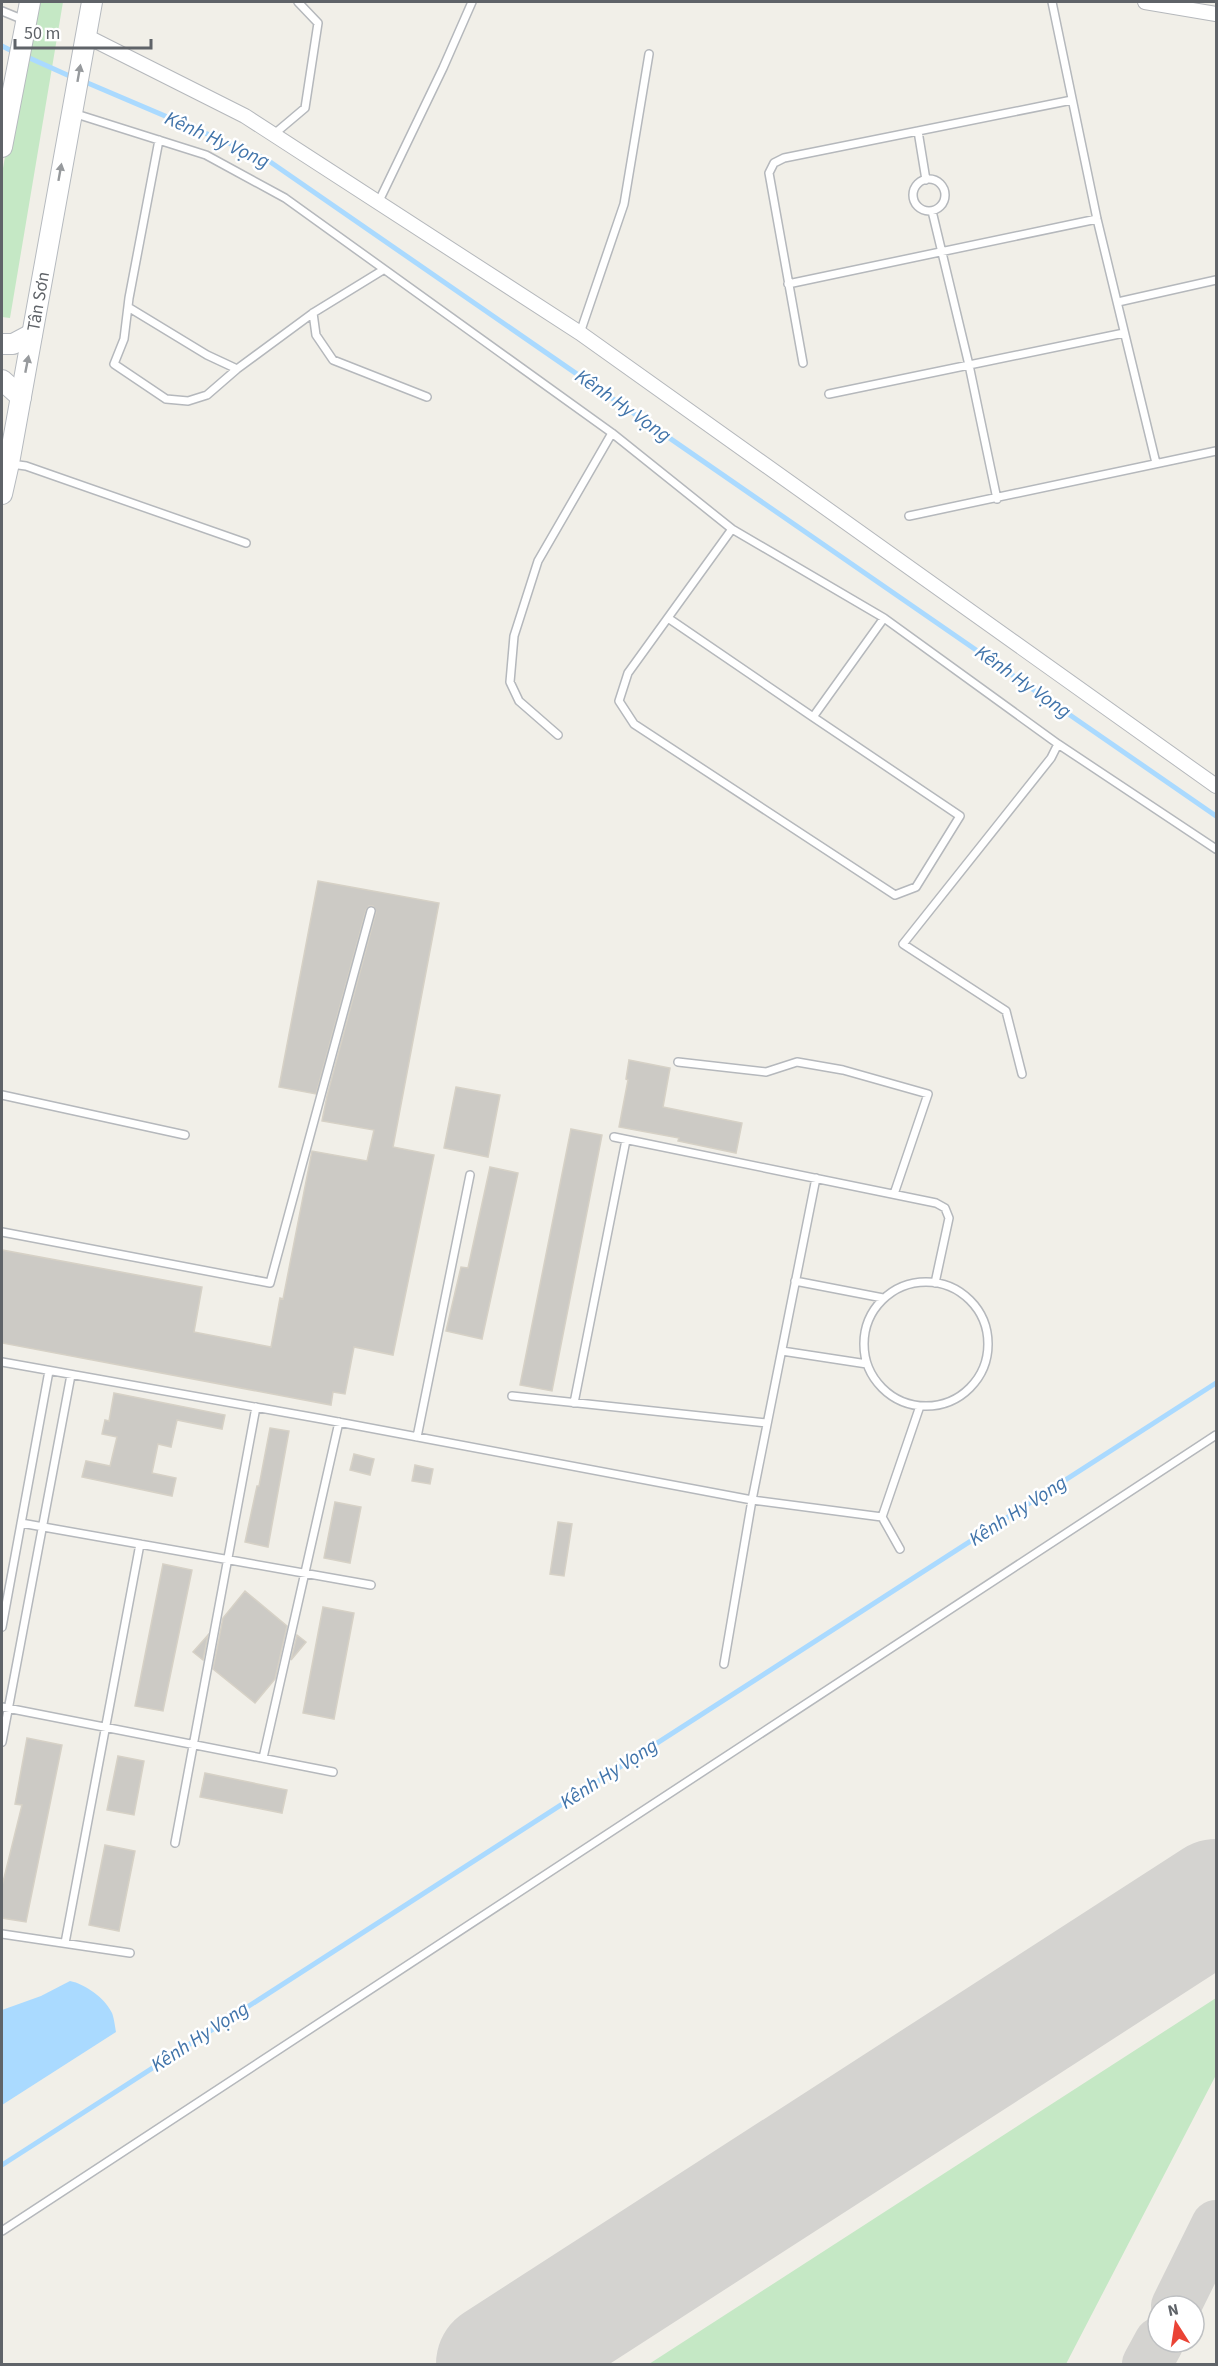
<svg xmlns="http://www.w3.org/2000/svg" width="1218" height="2366" font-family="'Source Sans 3',sans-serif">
  <rect width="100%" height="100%" fill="#f1efe8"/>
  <!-- green -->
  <path fill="#c5e8c5" d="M32 2H63L10 318 2 317V174Z
    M1216 1998V2075L1066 2364H649Z"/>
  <!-- water -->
  <path fill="#aadaff" d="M70 1981C85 1984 105 1998 112 2013 114 2018 115 2026 116 2032L2 2105V2010L41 1996Z"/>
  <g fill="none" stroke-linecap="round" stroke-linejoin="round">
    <!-- stream -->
    <path stroke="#aadaff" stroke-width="5" d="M2 46 16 53
      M25 56 74 78
      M83 81 266 159 1216 816
      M2 2165 1216 1383"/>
    <!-- taxiway -->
    <path stroke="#d4d3d0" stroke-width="50" d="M1176 2306 1216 2225
      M1147 2364 1159 2342"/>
    <!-- runway -->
    <path stroke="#d4d3d0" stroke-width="122" d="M497 2364 1216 1900"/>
  </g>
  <!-- building -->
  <path fill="#cccac5" stroke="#d6d1c6" stroke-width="1.5" d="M318 881 439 903 393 1147 434 1155 393 1355 354 1347 345 1394 333 1392 331 1405 2 1343V1250L202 1287 194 1332 271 1347 280 1298 283 1299 312 1151 367 1161 374 1130 322 1121 327 1096 376 912 373 906H369L366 910 316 1094 279 1087Z
    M629 1060 670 1068 663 1107 742 1123 736 1153 678 1141 679 1138 619 1127 628 1080 626 1079Z
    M456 1087 500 1095 488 1157 444 1148Z
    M571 1129 602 1135 552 1391 520 1385Z
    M490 1167 518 1173 482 1339 446 1331 461 1267 468 1268Z
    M114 1393 225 1415 222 1429 177 1420 171 1447 158 1444 152 1473 176 1478 172 1496 82 1477 86 1461 110 1466 117 1437 102 1434 105 1420 109 1421Z
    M270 1428 289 1431 268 1547 245 1542 257 1486H259Z
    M354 1454 374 1459 370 1475 350 1470Z
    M415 1465 433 1469 430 1484 412 1481Z
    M335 1502 361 1507 350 1563 324 1558Z
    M558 1522 572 1524 564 1576 550 1574Z
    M163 1564 192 1570 163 1711 135 1706Z
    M245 1591 287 1626 275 1679 255 1703 213 1669 223 1618Z
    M323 1607 354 1613 334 1719 303 1713Z
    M208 1635 203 1660 193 1652Z
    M297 1635 306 1642 291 1660Z
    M27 1738 62 1745 26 1922 2 1918V1886L22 1805 15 1804Z
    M118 1756 144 1761 134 1815 107 1810Z
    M205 1773 287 1790 282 1813 200 1797Z
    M105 1845 135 1851 119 1931 89 1925Z"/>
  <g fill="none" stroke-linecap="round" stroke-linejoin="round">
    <defs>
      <path id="lane" d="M1052 2 1097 219 1156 463
        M2 11 24 20
        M73 113 206 155 285 198 612 433 732 529 884 618 1058 744 1216 849
        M918 131 926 180
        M273 135 305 108 318 23 298 2
        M159 140 129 298 124 339 114 364 166 399 188 401 207 395 237 369 313 313 383 270
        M913 195a16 16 0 1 1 32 0a16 16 0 1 1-32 0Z
        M378 203 443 68 472 2
        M932 211 969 365 997 499
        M788 284 1097 219
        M1118 302 1216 280
        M128 307 207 355 237 369
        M313 313 316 335 333 360 427 397
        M580 333 624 204 649 54
        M803 363 769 173 774 163 784 158 1072 100
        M829 394 1124 333
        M11 464 26 466 246 543
        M909 516 1216 451
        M732 529 628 673 619 701 634 724 895 895 916 887 960 816 813 717 884 618
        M668 618 813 717
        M558 735 519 701 510 682 514 636 538 561 612 433
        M678 1062 766 1072 797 1062 843 1070 928 1094 894 1194
        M1022 1074 1006 1011 903 944 1051 758 1058 744
        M2 1095 185 1135
        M614 1137 936 1203 945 1208 949 1218 935 1283
        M2 1232 270 1283 371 911
        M795 1281 883 1298
        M864 1344a62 62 0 1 1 124 0a62 62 0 1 1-124 0Z
        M782 1351 867 1364
        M2 1362 322 1419 752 1500 882 1517
        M512 1396 767 1423
        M574 1403 626 1140
        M417 1437 470 1175
        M21 1523 371 1585
        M900 1549 882 1517 920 1406
        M2 1627 49 1371
        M724 1664 752 1500 816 1178
        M2 1707 333 1772
        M2 1742 71 1375
        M263 1758 339 1422
        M175 1843 256 1407
        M2 1934 130 1953
        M65 1943 140 1544
        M2 2231 1216 1435"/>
      <path id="street" d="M1145 2 1216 14
        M86 36 245 116 580 333 1216 786"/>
      <g id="secondary">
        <path d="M2 147 30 2"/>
        <path d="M2 344H13L32 334"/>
        <path d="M2 380 21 397"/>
        <path id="s1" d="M2 494 9 463 92 2"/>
      </g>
    </defs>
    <!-- lane casing -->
    <use href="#lane" stroke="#b5b8bc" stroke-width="10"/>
    <!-- street casing -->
    <use href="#street" stroke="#b5b8bc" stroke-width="16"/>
    <!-- secondary casing -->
    <use href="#secondary" stroke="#b6babf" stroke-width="22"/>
    <!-- lane -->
    <use href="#lane" stroke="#fff" stroke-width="7"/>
    <!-- street -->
    <use href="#street" stroke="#fff" stroke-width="14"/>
    <!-- secondary -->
    <use href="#secondary" stroke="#fff" stroke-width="20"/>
  </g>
  <!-- one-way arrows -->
  <defs><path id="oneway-solid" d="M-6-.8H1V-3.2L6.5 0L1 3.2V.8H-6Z" transform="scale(1.5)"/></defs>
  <g fill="#979a9d">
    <use href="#oneway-solid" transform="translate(79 73) rotate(-80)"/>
    <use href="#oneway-solid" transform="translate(60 172) rotate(-80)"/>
    <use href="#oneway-solid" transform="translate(27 364) rotate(-79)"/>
  </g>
  <g text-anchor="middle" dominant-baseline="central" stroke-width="5" stroke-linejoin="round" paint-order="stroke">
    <!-- street labels -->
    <g font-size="18" fill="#5f6368" stroke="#fff">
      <text stroke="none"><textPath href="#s1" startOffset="196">Tân Sơn</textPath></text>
    </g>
    <!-- water labels -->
    <g font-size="20" font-style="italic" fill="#4174aa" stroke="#fff">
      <text transform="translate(217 140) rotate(24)">Kênh Hy Vọng</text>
      <text transform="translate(623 406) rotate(35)">Kênh Hy Vọng</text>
      <text transform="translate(1023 682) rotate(35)">Kênh Hy Vọng</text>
      <text transform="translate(1018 1511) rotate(-33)">Kênh Hy Vọng</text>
      <text transform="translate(609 1774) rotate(-33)">Kênh Hy Vọng</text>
      <text transform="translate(200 2037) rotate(-33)">Kênh Hy Vọng</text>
    </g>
  </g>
  <!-- border -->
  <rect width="1218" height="2366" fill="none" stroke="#5f6368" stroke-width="6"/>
  <!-- north arrow -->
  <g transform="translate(1176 2324) rotate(348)"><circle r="28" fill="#ffffff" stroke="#bfc1c3" stroke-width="1.5"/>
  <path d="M0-4.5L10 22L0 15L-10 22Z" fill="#ea4335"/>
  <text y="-9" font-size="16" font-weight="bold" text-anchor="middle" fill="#5f6368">N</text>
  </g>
  <!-- scale -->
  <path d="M15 39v9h136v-9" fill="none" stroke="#5f6368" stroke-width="3"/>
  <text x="24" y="39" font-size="18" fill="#5f6368" stroke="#ffffff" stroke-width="4.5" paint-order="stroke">50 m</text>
</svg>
